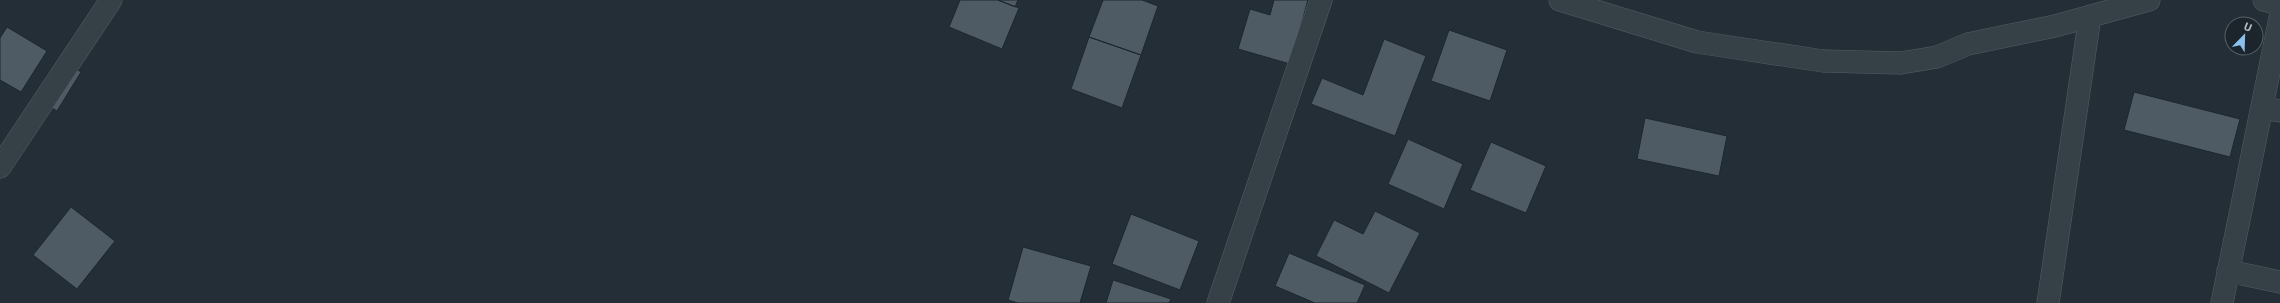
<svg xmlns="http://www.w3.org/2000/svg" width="2280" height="303" font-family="'Exo 2',sans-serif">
  <rect width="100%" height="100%" fill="#232e37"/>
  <!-- building -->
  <path fill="#4e5b65" stroke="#1d272e" d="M960 0H998L1019 8 1002 49 949 27Z
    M998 0H1018L1015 7Z
    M1103 0H1142L1158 6 1141 55 1089 37Z
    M1274 0H1308L1290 64 1238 49 1250 9 1270 15Z
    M7 27 47 51 21 92 0 80V38Z
    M1449 30 1507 50 1490 101 1431 81Z
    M1089 37 1141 55 1122 108 1071 89Z
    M1384 39 1426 56 1395 136 1311 104 1322 78 1363 95Z
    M70 65 81 72 57 111 45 104Z
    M2134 92 2240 119 2230 157 2124 130Z
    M1645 118 1727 136 1719 176 1637 159Z
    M1408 139 1463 164 1444 209 1388 184Z
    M1491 142 1546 166 1526 213 1470 190Z
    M71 207 115 241 77 289 33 255Z
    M1375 211 1420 233 1389 293 1316 256 1334 220 1363 234Z
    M1131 214 1199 241 1180 290 1112 264Z
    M1023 247 1091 266 1080 303H1018L1008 300Z
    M1289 253 1365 285 1357 303H1315L1275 286Z
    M1113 280 1171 299 1169 303H1106Z"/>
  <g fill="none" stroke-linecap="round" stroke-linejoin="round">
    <defs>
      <path id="minor" d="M1560 0 1697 42 1823 61 1901 63 1937 57 1968 44 2055 26 2149 0
        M2264 0 2280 4
        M2262 108 2280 111
        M0 167 111 0
        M2228 271 2280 282
        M1218 303 1321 0
        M2048 303 2090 16
        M2222 303 2280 18"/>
    </defs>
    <!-- minor casing -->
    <use href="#minor" stroke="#545e65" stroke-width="23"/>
    <!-- minor -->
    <use href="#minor" stroke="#364047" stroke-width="22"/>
  </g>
  <!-- north arrow -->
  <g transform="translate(2244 36) rotate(23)"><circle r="19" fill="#1c252c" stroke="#586169"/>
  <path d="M0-3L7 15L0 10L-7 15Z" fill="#8bc1ee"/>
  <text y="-6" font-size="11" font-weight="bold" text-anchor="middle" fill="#b1bbc4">U</text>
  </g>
</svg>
